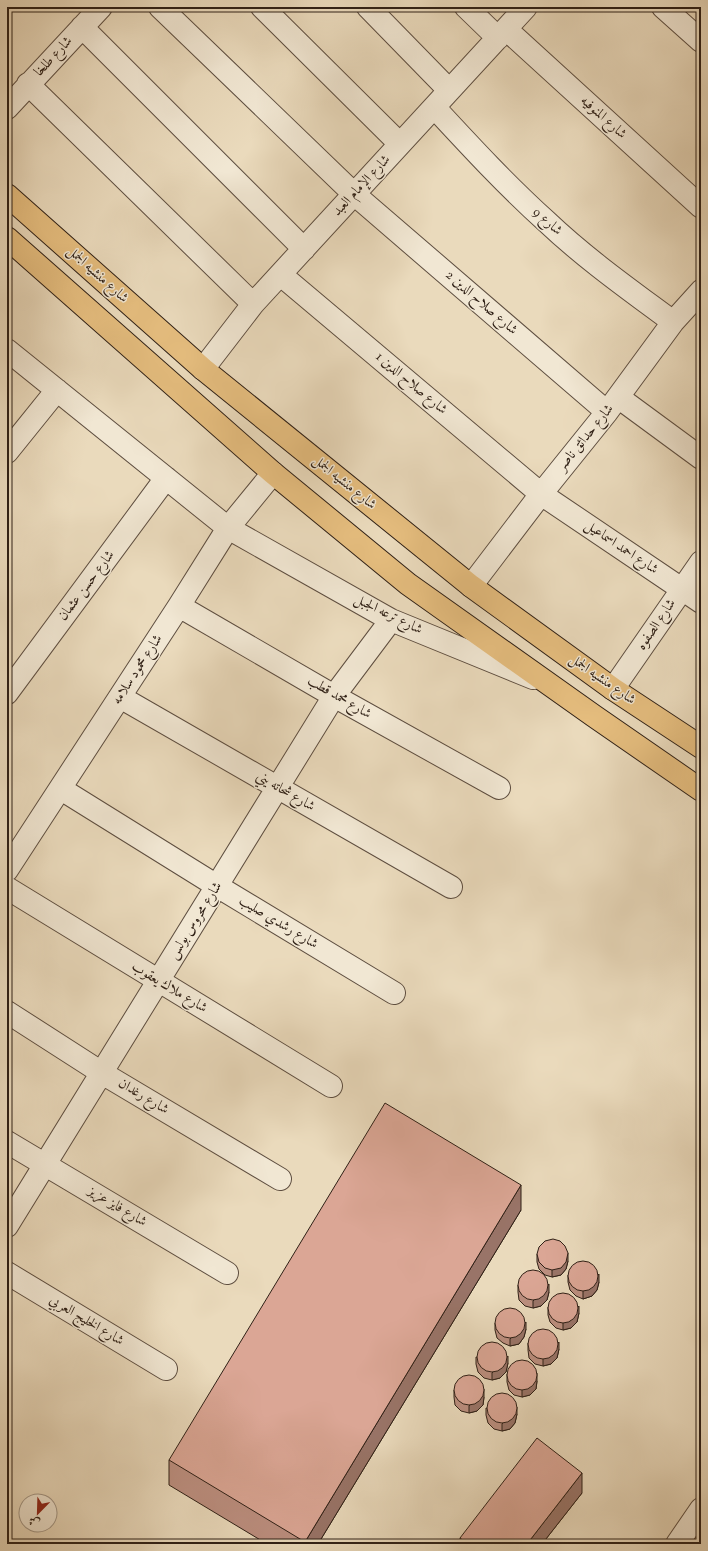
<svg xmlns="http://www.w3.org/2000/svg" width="708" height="1551" font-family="'Sorts Mill Goudy',Amiri,serif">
  <rect width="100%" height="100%" fill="#eadabc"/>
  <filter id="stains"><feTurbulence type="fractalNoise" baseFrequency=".005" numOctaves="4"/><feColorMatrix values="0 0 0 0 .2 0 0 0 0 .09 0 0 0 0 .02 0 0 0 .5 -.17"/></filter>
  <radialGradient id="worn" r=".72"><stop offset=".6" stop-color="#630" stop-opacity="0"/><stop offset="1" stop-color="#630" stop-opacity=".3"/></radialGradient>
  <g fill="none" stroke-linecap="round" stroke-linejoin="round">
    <defs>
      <path id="street" d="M160 7 354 194 607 412
        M262 7 400 144
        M368 7 449 90
        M466 7 498 38
        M663 7 701 41
        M82 27 304 249
        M506 29 701 207
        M28 84 253 304
        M434 107C471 147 507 186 547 222 586 259 630 290 673 322
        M7 108 101 7
        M281 275 541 494 701 602
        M7 350 228 528 391 620 533 678
        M203 369 253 304 526 7
        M618 397 701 458
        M7 452 57 390
        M471 586 541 494 607 412 673 322 701 291
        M179 606 334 696 499 788
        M613 689 701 562
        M7 693 166 478
        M120 697 451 887
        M61 789 217 886 394 993
        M7 870 179 606 228 528 273 473
        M7 888 331 1086
        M7 1012 102 1073 280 1179
        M7 1142 227 1273
        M7 1226 334 696 391 620
        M7 1273 166 1369
        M677 1544 701 1509"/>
      <path id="primary" d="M7 195 203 369 471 586 613 689 701 747
        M7 238 273 473 408 584 594 716 701 790"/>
    </defs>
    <!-- street casing -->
    <use href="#street" stroke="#5e4e40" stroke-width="24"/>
    <!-- primary casing -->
    <use href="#primary" stroke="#2f2016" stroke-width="24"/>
    <!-- street -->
    <use href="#street" stroke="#f1e7d3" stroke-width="22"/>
    <!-- primary -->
    <use href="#primary" stroke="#e5bd7e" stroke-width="22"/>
  </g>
  <!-- wall -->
  <path fill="#bc8f80" stroke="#2f2016" d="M521 1210 318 1544H267L169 1485V1460Z
    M537 1254 568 1261 566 1269 561 1275 552 1277 545 1275 539 1269 537 1262Z
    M568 1275 599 1282 597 1290 592 1296 583 1299 576 1296 570 1290 568 1282Z
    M518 1285 549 1292 547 1300 541 1306 533 1308 525 1306 519 1300 518 1292Z
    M548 1307 579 1313 577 1322 571 1328 563 1330 556 1328 550 1322 548 1315Z
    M495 1323 526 1329 524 1337 519 1344 510 1346 503 1343 497 1338 495 1330Z
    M528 1343 559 1349 557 1358 551 1364 543 1366 535 1364 529 1358 528 1350Z
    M476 1357 508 1363 506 1372 500 1378 492 1380 484 1378 478 1372 476 1364Z
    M507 1374 537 1381 536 1389 530 1395 522 1397 514 1395 509 1390 507 1382Z
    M454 1390 484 1397 483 1405 477 1411 469 1413 461 1411 455 1405 454 1397Z
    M486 1408 517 1414 515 1423 510 1429 502 1431 494 1429 488 1423 486 1415Z
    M582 1493 542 1544H460V1538Z"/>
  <!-- shaded-wall -->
  <path fill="#997468" stroke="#2f2016" d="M521 1185V1210L318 1544H305V1542Z
    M568 1253V1261L566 1269 561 1275 552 1277V1270Z
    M599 1274V1282L597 1290 592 1296 583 1299V1291Z
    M549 1284V1292L547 1300 541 1306 533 1308V1301Z
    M579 1306V1313L577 1322 571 1328 563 1330V1323Z
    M526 1322V1329L524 1337 519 1344 510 1346V1339Z
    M559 1342V1349L557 1358 551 1364 543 1366V1359Z
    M508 1356V1363L506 1372 500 1378 492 1380V1373Z
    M537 1373V1381L536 1389 530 1395 522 1397V1390Z
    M484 1389V1397L483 1405 477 1411 469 1413V1406Z
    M517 1407V1414L515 1423 510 1429 502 1431V1424Z
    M582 1473V1493L542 1544H527Z"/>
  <!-- building -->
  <path fill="#dba695" stroke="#2f2016" d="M385 1103 521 1185 305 1542 169 1460Z
    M553 1239 560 1241 565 1246 568 1253 566 1262 561 1268 552 1270 545 1268 539 1262 537 1254 539 1247 545 1241Z
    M568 1276a15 15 0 1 1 30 0a15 15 0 1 1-30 0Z
    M518 1285a15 15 0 1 1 30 0a15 15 0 1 1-30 0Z
    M548 1308a15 15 0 1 1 30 0a15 15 0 1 1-30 0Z
    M495 1323a15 15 0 1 1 30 0a15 15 0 1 1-30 0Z
    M528 1344a15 15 0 1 1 30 0a15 15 0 1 1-30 0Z
    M477 1357a15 15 0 1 1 30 0a15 15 0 1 1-30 0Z
    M507 1375a15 15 0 1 1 30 0a15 15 0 1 1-30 0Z
    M454 1390a15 15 0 1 1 30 0a15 15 0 1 1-30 0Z
    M487 1408a15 15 0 1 1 30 0a15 15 0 1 1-30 0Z
    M537 1438 582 1473 527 1544H468L460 1538Z"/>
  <g text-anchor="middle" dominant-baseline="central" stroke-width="3" stroke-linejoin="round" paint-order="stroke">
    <!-- street labels -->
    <g font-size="14" fill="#2f2016" stroke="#f1e7d3">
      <text transform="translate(54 57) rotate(-47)">شارع طلخا</text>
      <text transform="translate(603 118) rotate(42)">شارع المنوفيه</text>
      <text transform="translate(362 186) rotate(-47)">شارع الإمام العبد</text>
      <text transform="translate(547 222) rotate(42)">شارع 9</text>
      <text transform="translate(97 275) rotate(42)">شارع منشيه الجمل</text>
      <text transform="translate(481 303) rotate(41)">شارع صلاح الدين 2</text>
      <text transform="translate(411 384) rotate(40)">شارع صلاح الدين 1</text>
      <text transform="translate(586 438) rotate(-51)">شارع حدائق ناصر</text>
      <text transform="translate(344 483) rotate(39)">شارع منشيه الجمل</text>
      <text transform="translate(621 548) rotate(34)">شارع احمد اسماعيل</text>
      <text transform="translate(87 586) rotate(-53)">شارع حسن عثمان</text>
      <text transform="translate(388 615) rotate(26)">شارع ترعه الجبل</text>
      <text transform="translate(657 625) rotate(-56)">شارع الصفوه</text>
      <text transform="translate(138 670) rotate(-57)">شارع محمود سلامه</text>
      <text transform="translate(602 680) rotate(35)">شارع منشيه الجمل</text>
      <text transform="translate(339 698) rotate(30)">شارع محمد قطب</text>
      <text transform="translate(285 792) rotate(30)">شارع شحاته يني</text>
      <text transform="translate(196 921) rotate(-58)">شارع محروس بولس</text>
      <text transform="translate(278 923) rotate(31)">شارع رشدي صليب</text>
      <text transform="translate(169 988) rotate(31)">شارع ملاك يعقوب</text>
      <text transform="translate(143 1097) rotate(31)">شارع رغدان</text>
      <text transform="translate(117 1207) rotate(31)">شارع فايز عزيز</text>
      <text transform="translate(86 1321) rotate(31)">شارع الخليج العربي</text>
    </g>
  </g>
  <!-- margin -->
  <rect width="708" height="1551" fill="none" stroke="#eadabc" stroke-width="24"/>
  <rect x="8" y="8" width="692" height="1535" fill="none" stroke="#2f2016" stroke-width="2"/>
  <rect x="12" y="12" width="684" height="1527" fill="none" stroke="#2f2016"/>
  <!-- north arrow -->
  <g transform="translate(38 1513) rotate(203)"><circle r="19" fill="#f1e7d3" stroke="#a39787"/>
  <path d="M0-3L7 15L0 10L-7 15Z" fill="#8f2418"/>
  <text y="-6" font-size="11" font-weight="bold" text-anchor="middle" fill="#2f2016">ش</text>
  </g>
  <rect width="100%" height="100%" filter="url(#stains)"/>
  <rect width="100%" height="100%" fill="url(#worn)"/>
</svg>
